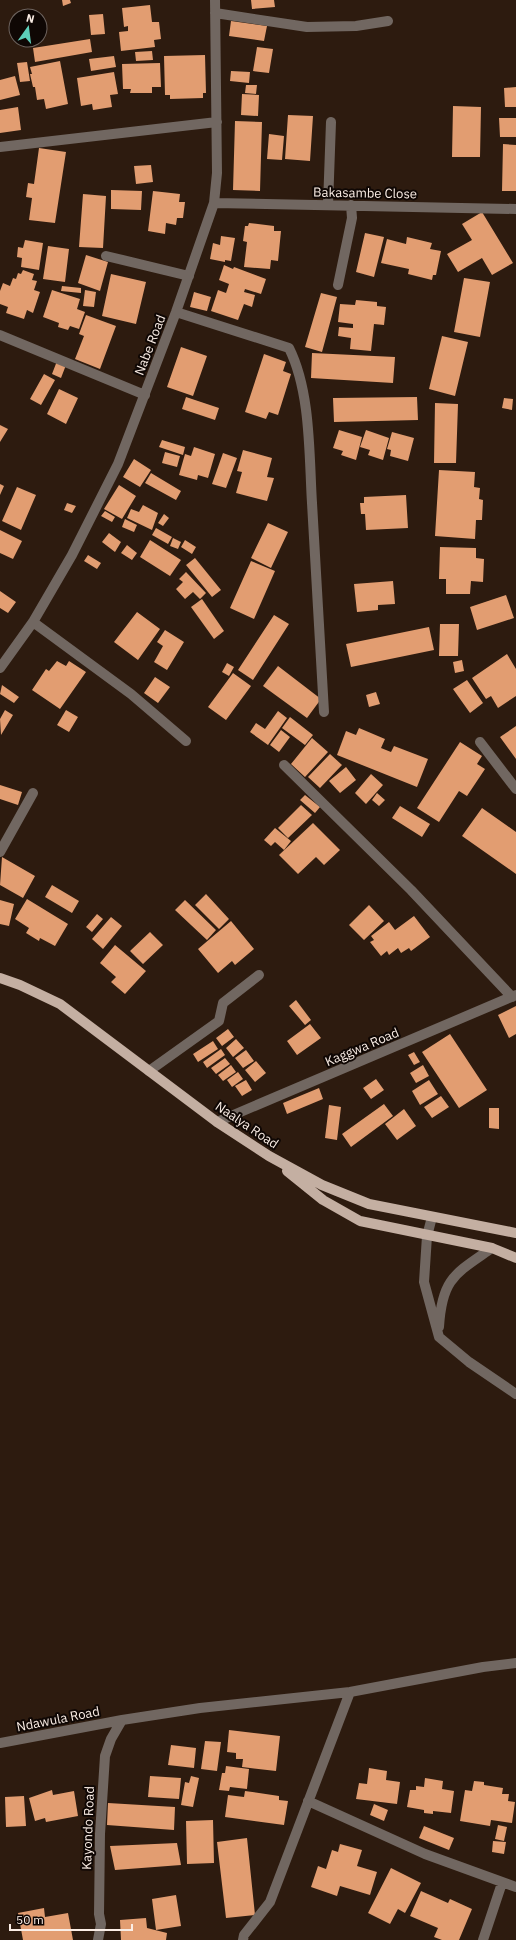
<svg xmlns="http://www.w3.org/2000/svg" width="516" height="1940" font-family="'IBM Plex Sans',sans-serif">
  <rect width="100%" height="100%" fill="#2d1b0f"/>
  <!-- building -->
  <path fill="#e29d71" d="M62 0H70L71 3 63 6Z
    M251 0H274L275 7 252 9Z
    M150 5 152 22H159L161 39 154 40 155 47 121 51 119 32 128 31V26L124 27 122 8Z
    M103 14 105 34 91 35 89 15Z
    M231 21 267 26 264 41 229 36Z
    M90 39 92 52 35 62 33 48Z
    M257 47 273 49 269 73 253 71Z
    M152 51 153 60 136 61 135 52Z
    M205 55 206 93H203V98L170 99V95H165L164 56Z
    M114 56 116 67 91 71 89 59Z
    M60 61 68 104 46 109 44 99 37 100 35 87H33L30 74H32L30 67Z
    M27 62 30 81 20 82 17 63Z
    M160 63 161 87H152V93H130L131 89H123L122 64Z
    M231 71 250 72 249 83 230 81Z
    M114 72 118 94 110 95 112 107 93 110 92 104 81 106 77 78Z
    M15 76 20 95 0 100V80Z
    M246 85H257L256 94 245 93Z
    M516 87V107H505L504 88Z
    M242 94 259 95 258 116 241 115Z
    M453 106 481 107 480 157H452Z
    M18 107 21 130 0 133V110Z
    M288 115 313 116 310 161 285 159Z
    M499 118H516V137H500Z
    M235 121 262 122 260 191 233 190Z
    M269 134 284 136 282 160 267 159Z
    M503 144 516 145V191H502Z
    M39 148 66 152 55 223 29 220 32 198 26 197 28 183 34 184Z
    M151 165 153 182 136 184 134 166Z
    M111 190 142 191 141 210 111 209Z
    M153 191 180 194 179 202H185L183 218H177L176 225 166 223 165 234 148 231Z
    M83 194 106 196 103 248 79 247Z
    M482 212 513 263 492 275 482 258 458 272 447 254 472 240 462 224Z
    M249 223 274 226V231H281L278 261 271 260 270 269 244 267 247 242 243 241 245 226H248Z
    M365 233 384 237 374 277 356 272Z
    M221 236 235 238 231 261 225 260V262L210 259 213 243 220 245Z
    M407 237 432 243 430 249 441 251 436 275H433L432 280 408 274 409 269 381 263 387 239 406 244Z
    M25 240 43 243 39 270 21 267 22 258 17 257 18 247 23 248Z
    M48 246 69 249 65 282 43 279Z
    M86 255 108 262 100 291 78 283Z
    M224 265 233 269 234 267 266 279 261 294 245 289 244 292 255 295 252 307 244 304 238 320 211 311 218 290 226 293 229 284 219 280Z
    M23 270 34 274 32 280 37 281 34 290 40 292 33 313 27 310 24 319 6 313 8 307 0 304V291L3 283 10 286 13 278 16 279 18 273 21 274Z
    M111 274 146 282 136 324 102 316Z
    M464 278 490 282 480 337 454 332Z
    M62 286 81 288V293L61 291Z
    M52 290 80 299 77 309 85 312 79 329 70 326 68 330 58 327 59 323 43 317Z
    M85 290 96 292 94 307 83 306Z
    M194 292 211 297 207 311 190 307Z
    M321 293 337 297 322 352 305 347Z
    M356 300 377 302V306L386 307 384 325 374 324 371 351 350 349 351 338 338 336 339 327 353 328V324L338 322 340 304 355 305Z
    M86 315 116 326 100 369 75 359 84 336 79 334Z
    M442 336 468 342 455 396 429 389Z
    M181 347 207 356 193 396 167 387Z
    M312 353 395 357 393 383 311 378Z
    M264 354 286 362 283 371 291 374 278 415 269 412 266 419 245 412Z
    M57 361 66 365 61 378 52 374Z
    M44 374 55 380 41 405 30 399Z
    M59 389 78 398 66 424 47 414Z
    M186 397 219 408 215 420 182 409Z
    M417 397 418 420 334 422 333 398Z
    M504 398 513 399 512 410 502 408Z
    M435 403 458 404 456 463H434Z
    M0 425 8 429 0 442Z
    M339 430 362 437 356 460 341 455 343 451 333 448Z
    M366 430 389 438 383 460 368 455 370 450 360 447Z
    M392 432 414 438 408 461 390 456 391 450 387 449Z
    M162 440 185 447 183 455 159 447Z
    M194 447 215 454 208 478 198 475 197 480 179 475 185 454 191 456Z
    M243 450 272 458 267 477 274 478 267 501 236 493 242 472 237 471Z
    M165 452 180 456 177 467 162 463Z
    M223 453 237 458 226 488 212 484Z
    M134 459 151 470 140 487 123 477Z
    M439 470 475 472 474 487 480 488 479 499 483 500 482 520H476L475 539 435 536Z
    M151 473 181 491 176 500 145 483Z
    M0 484 4 486 0 495Z
    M119 485 136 496 122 519 104 509Z
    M17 487 36 495 21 530 2 521Z
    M406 495 408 528 366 530 365 514H361L360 503H364V497Z
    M67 503 76 506 72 513 64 510Z
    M143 505 158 513 152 530 127 518 131 509 139 512Z
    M105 511 115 517 112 522 101 516Z
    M164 514 169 518 163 526 158 523Z
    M125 519 137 525 134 532 122 527Z
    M268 523 288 532 271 568 251 558Z
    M156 528 172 537 168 544 152 535Z
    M0 530 22 541 13 559 0 553Z
    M109 533 121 542 115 552 102 542Z
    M173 538 181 542 178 549 170 546Z
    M150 540 181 560 170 576 140 557Z
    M185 540 196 547 192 554 181 547Z
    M127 545 137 553 132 560 121 553Z
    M440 547 476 548V558L484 559 483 582 471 581 470 594H446V579H439Z
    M88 555 101 563 97 569 84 561Z
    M195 558 221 590 212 597 186 565Z
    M251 561 275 571 254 619 230 608Z
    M186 572 206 593 200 599 193 592 185 599 176 589 183 582 179 579Z
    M393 581 395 604 378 605V610L357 612 354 584Z
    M0 591 16 602 8 613 0 608Z
    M506 595 514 618 477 630 470 607Z
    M202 599 224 631 214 639 191 607Z
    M137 612 160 629 138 660 114 642Z
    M274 615 289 624 253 680 238 670Z
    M440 624H459L458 656H439Z
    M429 627 434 650 351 667 346 644Z
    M165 630 184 642 167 670 154 662 163 646 157 642Z
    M507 654 516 669V696L498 708 491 696 486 699 472 678Z
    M462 660 464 671 455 673 453 662Z
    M57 661 66 666 69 661 86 672 60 709 32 690 46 669 49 671Z
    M227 663 234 667 229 676 222 672Z
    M278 666 321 699 307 718 263 686Z
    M233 673 251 686 226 720 208 707Z
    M155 677 170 687 158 703 144 693Z
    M467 680 483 703 470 713 453 689Z
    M2 685 19 697 14 703 0 694Z
    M376 692 380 704 369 707 366 695Z
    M5 710 13 715 1 735 0 719Z
    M66 710 78 717 69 732 57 725Z
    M278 711 287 718 268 745 250 732 256 723 265 729Z
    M290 717 313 735 305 745 282 728Z
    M516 726V759L500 737Z
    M359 728 385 739 381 748 391 752 394 746 428 759 417 787 337 755 346 731 356 735Z
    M281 730 290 737 279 752 270 745Z
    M312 738 328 752 305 777 291 764Z
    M460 742 482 756 477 764 485 769 467 796 459 791 439 822 417 808Z
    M330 754 342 765 320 788 308 777Z
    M346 767 356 780 340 793 329 781Z
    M371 774 383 785 366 804 355 793Z
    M0 785 22 792 18 805 0 799Z
    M377 793 385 800 379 806 372 800Z
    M305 795 320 807 315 813 300 800Z
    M301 805 312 815 288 838 278 828Z
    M400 806 430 824 422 837 392 818Z
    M482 808 516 832V874L462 836Z
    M313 823 340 850 324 865 316 857 298 874 279 855Z
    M275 828 291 841 284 850 275 842 271 846 264 840Z
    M2 857 35 876 23 898 0 885Z
    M52 885 79 901 72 913 45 897Z
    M206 894 229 919 219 929 195 905Z
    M27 899 68 924 55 946 40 938 39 941 26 933 29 928 15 919Z
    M0 900 14 904 9 926 0 924Z
    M185 900 216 930 207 940 175 910Z
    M369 905 384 921 364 940 349 925Z
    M97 914 103 919 92 932 86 927Z
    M414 916 430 937 411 951 409 948 401 953 398 948 389 955 387 951 381 956 370 942 374 940 371 936 389 922 395 930Z
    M111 917 122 926 103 949 92 939Z
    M231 921 254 949 235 965 232 961 218 973 198 949Z
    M150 932 163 945 143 964 130 951Z
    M115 945 146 971 125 994 111 982 116 977 100 963Z
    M296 1000 311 1020 305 1025 289 1006Z
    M516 1006V1034L509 1038 498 1015Z
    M310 1024 321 1038 297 1055 287 1041Z
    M228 1029 234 1037 222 1046 216 1038Z
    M450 1034 487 1090 459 1108 422 1052Z
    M236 1039 244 1048 233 1057 226 1048Z
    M213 1041 218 1049 198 1062 193 1054Z
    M221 1049 225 1055 207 1068 203 1062Z
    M246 1050 254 1061 243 1068 235 1058Z
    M414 1052 420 1062 414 1065 408 1055Z
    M225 1058 230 1064 216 1074 211 1068Z
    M256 1061 266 1073 255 1082 245 1070Z
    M231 1065 236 1072 223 1081 218 1075Z
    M423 1065 429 1076 416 1083 410 1073Z
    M238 1072 243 1079 232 1087 227 1080Z
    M376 1079 384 1090 371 1099 363 1088Z
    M246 1080 252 1090 242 1096 235 1086Z
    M429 1080 438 1094 420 1105 412 1091Z
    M319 1088 323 1099 287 1114 283 1103Z
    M441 1096 449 1107 432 1118 424 1107Z
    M384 1104 393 1116 351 1147 342 1134Z
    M329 1105 341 1107 337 1140 325 1138Z
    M489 1108H499V1129L489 1128Z
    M404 1109 416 1126 397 1140 385 1124Z
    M229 1730 280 1736 276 1771 242 1767 243 1759H236V1753L227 1752Z
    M205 1741 221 1742 217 1771 201 1769Z
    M171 1745 196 1748 194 1768 168 1765Z
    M226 1766 249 1769 247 1789 230 1787 229 1791 219 1790 222 1773H225Z
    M369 1768 387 1771 386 1780 400 1782 397 1804 356 1799 359 1783 367 1784Z
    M150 1776 181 1778 179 1799 148 1797Z
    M191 1776 199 1778 193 1807 181 1805 185 1782 189 1783Z
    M425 1778 443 1781 442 1789 454 1791 451 1813 433 1811V1814L424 1813V1810L407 1807 410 1790H416V1786L424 1787Z
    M474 1781 484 1782V1785L503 1788 502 1794H509L508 1801 515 1802 512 1823 491 1820 490 1826 460 1821 465 1790 472 1791Z
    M52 1790 53 1795 74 1791 78 1816 46 1822 45 1818 35 1821 29 1798Z
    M245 1791 279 1796V1800L288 1801 284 1825 225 1817 228 1795 244 1797Z
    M24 1796 26 1826 6 1827 5 1797Z
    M108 1803 175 1807 174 1830 107 1825Z
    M374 1804 388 1810 384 1821 370 1815Z
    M213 1820 214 1863 187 1864 186 1821Z
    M498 1825 507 1827 504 1841 495 1839Z
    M424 1826 454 1838 449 1850 419 1838Z
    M247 1838 255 1915 226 1918 217 1842Z
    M493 1841 506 1842 504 1854 492 1852Z
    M177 1843 181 1865 115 1870 110 1846Z
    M340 1844 362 1850 357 1866 377 1872 370 1895 340 1886 337 1896 311 1887 318 1866 326 1869 332 1850 338 1852Z
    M391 1868 421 1883 405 1913 398 1909 390 1924 368 1913Z
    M421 1891 448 1903 450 1899 472 1909 459 1940H442L434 1937 438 1928 410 1916Z
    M176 1895 181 1926 156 1930 152 1899Z
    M44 1908 45 1917 68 1913 73 1940H23L18 1913Z
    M146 1918 147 1928 167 1933 166 1940H121L120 1920Z"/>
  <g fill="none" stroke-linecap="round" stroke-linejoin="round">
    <!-- minor -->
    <path stroke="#716761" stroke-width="10" d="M215 13 307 27 356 26 388 21
      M0 147 217 122
      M214 203 516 209
      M328 205 331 122
      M106 256 189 276
      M338 285 352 218 351 205
      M176 312 289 348C311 392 309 455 312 503 316 573 320 642 324 712
      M0 335 145 395
      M33 622 131 694 186 741
      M0 668 33 622 72 555 118 464 176 312 214 203 217 173 215 0
      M480 742 516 789
      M284 765 411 890 512 997
      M0 852 33 793
      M149 1071 219 1021 223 1003 259 975
      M217 1122 516 995
      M432 1217 427 1236 424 1282 439 1337 469 1362 516 1394
      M439 1327C442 1278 455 1274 492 1248
      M0 1743 122 1720 200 1708 350 1692 483 1667 516 1663
      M308 1801 425 1854 516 1887
      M98 1940 101 1924 99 1914 100 1834 105 1756 111 1739 122 1720
      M243 1940 244 1935 270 1902 350 1692
      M483 1940 502 1883"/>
    <!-- major -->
    <path stroke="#c4afa2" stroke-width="10" d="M0 978 20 985 60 1004 217 1122 269 1156 322 1185 369 1204 516 1233
      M287 1171 323 1200 360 1221 492 1248 516 1258"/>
  </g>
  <g text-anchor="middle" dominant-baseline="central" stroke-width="4" stroke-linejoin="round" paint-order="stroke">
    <!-- street labels -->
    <g font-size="13" fill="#fbeee6" stroke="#0f0704">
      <text transform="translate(365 193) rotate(1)">Bakasambe Close</text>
      <text transform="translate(150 345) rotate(-69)">Nabe Road</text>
      <text transform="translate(362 1047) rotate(-23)">Kaggwa Road</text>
      <text transform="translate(247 1125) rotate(34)">Naalya Road</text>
      <text transform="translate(58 1719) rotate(-11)">Ndawula Road</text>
      <text transform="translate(88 1828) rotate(-88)">Kayondo Road</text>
    </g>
  </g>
  <!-- north arrow -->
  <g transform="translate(28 28) rotate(14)"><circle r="19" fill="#0f0704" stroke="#6d635e"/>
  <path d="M0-3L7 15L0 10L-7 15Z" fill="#5dceb9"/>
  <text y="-6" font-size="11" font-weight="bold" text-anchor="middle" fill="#fbeee6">N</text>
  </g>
  <!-- scale -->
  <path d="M10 1924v6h122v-6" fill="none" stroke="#fbeee6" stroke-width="2"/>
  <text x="16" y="1924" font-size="12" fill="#fbeee6" stroke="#0f0704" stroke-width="3" paint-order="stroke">50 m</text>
</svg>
